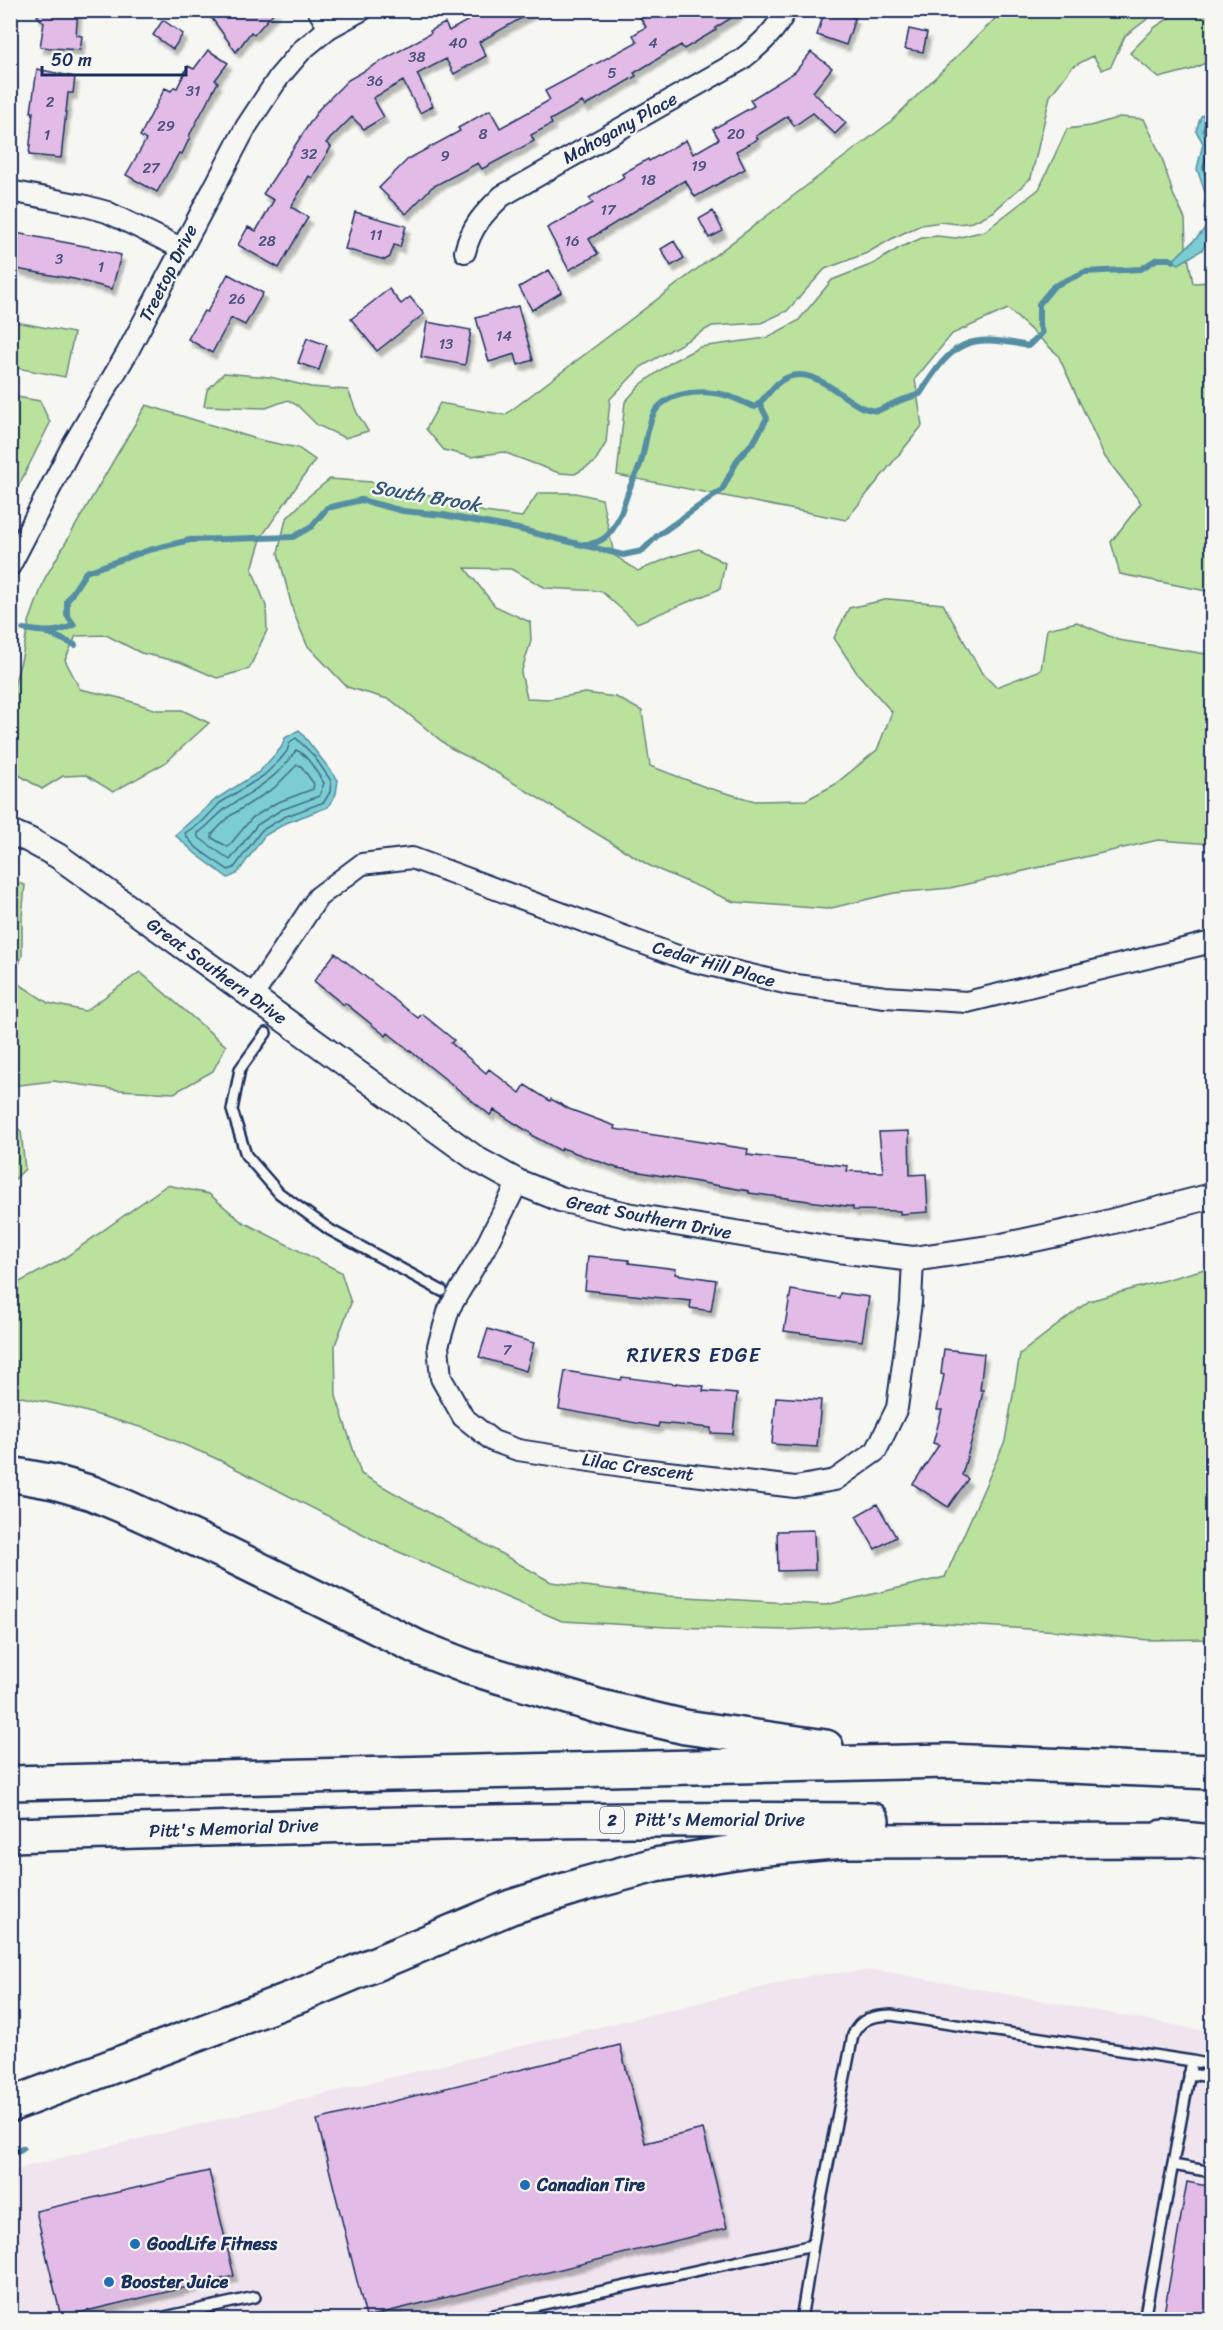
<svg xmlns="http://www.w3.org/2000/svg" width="1223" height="2330" font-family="Sriracha,sans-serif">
  <defs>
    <filter id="shadow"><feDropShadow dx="3.5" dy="6" stdDeviation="1.5" flood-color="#0004"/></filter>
  </defs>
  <rect width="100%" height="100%" fill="#f6f6f2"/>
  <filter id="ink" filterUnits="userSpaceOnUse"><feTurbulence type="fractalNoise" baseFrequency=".0167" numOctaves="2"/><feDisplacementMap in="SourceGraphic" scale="12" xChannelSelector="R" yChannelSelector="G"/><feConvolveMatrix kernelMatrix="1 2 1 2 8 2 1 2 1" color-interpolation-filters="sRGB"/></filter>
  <g filter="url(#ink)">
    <!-- built -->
    <path fill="#f0e5ee" d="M877 1970 1212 2032V2319L11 2320V2172L28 2166 813 1975Z"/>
    <!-- green -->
    <path fill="#bae29d" stroke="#6a887e" stroke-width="1.5" d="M1004 10 1158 11 1125 36 1111 66 1102 70 1093 56 1072 67 1050 96 1031 178 993 212 973 222 958 224 941 222 921 225 895 237 867 253 825 269 787 311 761 323 712 326 641 367 610 399 606 443 594 463 575 474 559 473 503 452 471 457 444 450 426 429 440 403 505 415 889 123Z
      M1180 11H1212V60L1190 70 1159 78 1130 53 1155 27Z
      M1120 117 1144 119 1162 158 1173 194 1185 219 1186 247 1193 283 1212 282V592L1120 574 1111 542 1141 503 1105 457 1058 355 1008 309 952 334 915 379 922 426 846 520 617 475 625 402 640 385 673 361 700 347 766 338 798 321 832 280 873 264 899 248 922 238 936 236 956 238 985 231 1039 189 1067 129 1090 126Z
      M11 321 74 333 65 377 11 367Z
      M224 373 270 377 311 387 348 390 357 413 368 431 345 438 317 425 298 406 288 400 266 408 204 406 207 390Z
      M11 396 40 401 50 423 11 501Z
      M146 405 260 440 298 448 315 460 262 536 252 569 266 606 267 630 249 669 217 678 180 662 141 653 106 635 76 636 65 660 80 689 120 698 157 710H182L209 723 165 763 113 792 86 775 63 776 42 789 11 770V696L22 657 29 622 45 578Z
      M330 479 371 482 434 496 484 512 522 517 538 493H576L602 499 614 555 638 571 671 557 699 549 725 563 720 589 637 623 601 591 546 588 511 569 465 568 495 606 530 622 531 641 521 673 527 698 549 699 585 693 616 697 642 711 650 766 708 788 755 801 806 800 834 785 877 750 892 712 857 673 834 638 849 608 889 599 943 604 982 673 996 687 1041 670 1047 629 1077 622 1118 640 1212 655V844L1158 840 950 888 894 893 827 909 734 902 650 866 494 771 449 747 391 700 347 687 307 645 293 611 278 553 286 519 310 495Z
      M10 881 25 885 22 917V956L13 980 48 1003 85 1011 140 972 226 1046 213 1071 174 1093 119 1090 53 1081 11 1086Z
      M11 1122 21 1131 25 1169 11 1183Z
      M167 1185 209 1194 241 1221 341 1272 351 1303 335 1345 336 1396 361 1474 551 1582 668 1596 826 1605 945 1577 1005 1441 1020 1354 1089 1301 1212 1267V1639L1148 1640 1060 1631 931 1623 785 1630 666 1627 562 1621 392 1549 215 1458 147 1429 70 1407 11 1395V1282L18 1283 63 1259Z"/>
    <!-- water -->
    <path fill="#7ccdd1" stroke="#558ea3" stroke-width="1.5" d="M1212 110V233L1202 250 1179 264 1173 261C1185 245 1212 233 1209 209L1204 208 1206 195 1197 169 1203 143 1196 131 1201 116Z
      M299 730 338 780 336 794 328 807 286 823 264 836 237 874 228 878 196 854 175 835 216 799 259 772 281 748 285 738Z"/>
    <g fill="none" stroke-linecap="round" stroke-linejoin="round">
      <!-- shore -->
      <path stroke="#426e8c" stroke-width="1.5" d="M1212 117 1206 121 1203 131 1209 143 1203 168 1212 194V205
        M296 738 314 756 331 781 330 792 324 802 284 817 261 831 234 868 228 870C215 860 191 848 185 833L203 821 220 803 263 776 279 761 287 751 290 742Z
        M296 750C308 755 316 772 324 783L319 796 281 810 257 825 230 860 198 837V833C209 826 216 815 227 808 253 790 279 778 296 750Z
        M297 765 301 766 314 784 313 789 276 803 252 818 228 847 212 838V834L230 816 274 788Z"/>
      <!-- stream -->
      <path stroke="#558ea3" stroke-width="6" d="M585 544C616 544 621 510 630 487 634 478 640 468 642 458 646 443 647 426 654 413 666 392 699 390 721 394 732 396 744 403 755 407 764 400 770 390 778 383 807 360 835 393 859 406 864 409 870 410 877 411L899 401 920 394C953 341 967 333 1028 346L1042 333 1039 323V304L1054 286 1085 272 1141 269 1157 259H1170L1173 261
        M23 629C42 632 56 634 74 625L67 615V601L86 572 149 550 190 540 293 537 311 527 327 508 361 500 403 511 443 515 518 529 623 555 642 551 657 536 722 490 738 459 755 440 767 418 760 404
        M48 633 75 645
        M10 2156 23 2148"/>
    </g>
    <!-- building -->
    <path fill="#e2bce6" stroke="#1b2f5e" stroke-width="1.5" filter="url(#shadow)" d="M46 10H78L76 35 82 36 80 50 40 47 44 23 37 16Z
      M206 10H276L254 35 251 32 236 52Z
      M473 10H536L479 42 486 56 454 74 446 59 417 74 433 106 420 113 403 81 373 98 384 117 364 129 352 117 326 143 331 147 312 178 309 176 291 207 308 217 279 268 238 245 248 227 256 231 274 200 263 194 319 109 348 80 431 33 430 31 445 23 449 31 476 16Z
      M636 10H744L715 28 716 30 684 49 681 45 634 73 636 76 585 106 582 102 550 120 552 124 531 135 534 141 482 169 478 163 432 187 406 214 379 188 408 159 460 131 458 128 490 110 500 128 550 100 545 91 637 42 633 35 646 27Z
      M825 10H833L855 18 846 45 817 35Z
      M163 20 183 34 173 49 153 35Z
      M909 29 927 33 923 52 905 49Z
      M208 50 228 63 215 80 218 82 189 136 190 137 182 154 179 153 157 192 126 175 146 140 140 136 165 88 171 91 174 87 177 88 188 66 194 69Z
      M811 52 832 68 813 92 846 123 835 134 813 113 794 126 788 116 756 136 758 139 736 151 745 169 695 197 685 180 589 239 598 254 569 270 547 228 593 203 589 198 624 177 622 174 648 159 649 161 686 140 693 154 719 139 713 129 754 106 750 100 795 72Z
      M37 69 75 77 73 93H68L61 158 29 155 33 112H31Z
      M713 211 723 231 709 238 699 219Z
      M355 212 406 226 400 247 394 245 390 257 385 260 345 249Z
      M10 232 95 248 121 255 112 289 74 279 22 270 10 266Z
      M674 241 684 258 671 266 661 249Z
      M549 270 562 292 532 310 519 287Z
      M228 274 263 293 245 325 231 318 212 353 188 339 204 311 207 312Z
      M389 289 401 304 410 297 424 314 377 351 351 319Z
      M518 306 533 360 518 365 515 354 489 362 476 318Z
      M427 322 471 330 465 365 421 357Z
      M307 338 327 345 319 370 298 363Z
      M335 953 418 1018 422 1014 454 1040 451 1043 486 1073 489 1069 520 1093 525 1085 550 1101 551 1099 569 1109 615 1126 614 1129 748 1149 747 1155 848 1166 847 1171 883 1172 879 1132 909 1131 910 1175 926 1174 928 1212 900 1214V1211L853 1210V1207L749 1193V1191L617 1168 562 1148 561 1151 531 1135 532 1134 494 1110 490 1115 388 1033 386 1036 345 1003 344 1005 314 981Z
      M588 1256 629 1260V1263L676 1269 675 1274 716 1280 711 1311 690 1308 691 1301 585 1290Z
      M791 1290 839 1298 840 1293 869 1297 862 1341 784 1331Z
      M488 1329 534 1343 526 1371 479 1357Z
      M944 1349 984 1354 980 1390H983L978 1417 962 1475 968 1479 948 1507 913 1484 939 1445 933 1443 942 1410H937L944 1375 941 1374Z
      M565 1371 621 1380 622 1377 676 1384V1383L704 1386 703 1391 737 1394 733 1434 711 1433V1428L659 1423 658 1427 559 1409Z
      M776 1397 821 1400 817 1447 772 1444Z
      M877 1504 896 1537 875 1549 856 1516Z
      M814 1530 815 1570 778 1571 777 1531Z
      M620 2045 645 2143 703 2129 727 2228 366 2317 317 2120Z
      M209 2171 234 2276 61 2317 36 2211Z
      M1187 2182 1212 2187V2319H1163Z"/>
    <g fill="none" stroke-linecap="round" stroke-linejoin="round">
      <defs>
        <path id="service" d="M266 1033 240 1069 232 1110 246 1155 279 1193 330 1230 442 1291
          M1189 2074 1212 2077
          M1173 2165 1212 2172
          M151 2320 255 2297
          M471 2320 813 2245
          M801 2320 817 2221 853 2035C860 2018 873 2016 891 2015L1192 2061
          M1144 2320 1192 2061 1212 2065"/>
        <path id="minor" d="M318 10 329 28
          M10 191 82 205 107 212 181 248
          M465 252C471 227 484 213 502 196L741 60C759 46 776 31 786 10
          M10 566 70 450 127 353 246 127 279 77 302 50 329 28 362 10
          M252 997 318 897 362 864 412 858 688 960 789 984 885 997 967 1002 1212 942
          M518 1182 485 1248 449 1309 438 1346 441 1378 463 1417 493 1441 518 1450 642 1469 795 1487 835 1480 876 1451 897 1408 911 1303 913 1259"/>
        <path id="tertiary" d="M10 832 29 840 58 856 478 1160 518 1182 560 1199 627 1215 838 1250 913 1259 1002 1246 1090 1227 1212 1196"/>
        <path id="motorway" d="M10 1474 54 1482 92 1493 128 1508 226 1553 419 1648 468 1667 597 1706 685 1727 826 1747
          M10 1783 947 1761 1212 1772
          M10 1835C298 1826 585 1817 872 1820
          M1163 1837 1212 1842
          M10 2105 301 1995 511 1907 585 1884 655 1865 747 1850 843 1841 1186 1840"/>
      </defs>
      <!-- service casing -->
      <use href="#service" stroke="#1b2f5e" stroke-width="14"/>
      <!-- minor casing -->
      <use href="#minor" stroke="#1b2f5e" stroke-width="24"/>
      <!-- tertiary casing -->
      <use href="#tertiary" stroke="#1b2f5e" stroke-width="28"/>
      <!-- motorway casing -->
      <use href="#motorway" stroke="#1b2f5e" stroke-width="38"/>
      <!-- service -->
      <use href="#service" stroke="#f6f6f2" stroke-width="9"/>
      <!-- minor -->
      <use href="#minor" stroke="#f6f6f2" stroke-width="20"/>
      <!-- tertiary -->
      <use href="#tertiary" stroke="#f6f6f2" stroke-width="24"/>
      <!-- motorway -->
      <use href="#motorway" stroke="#f6f6f2" stroke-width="33"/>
    </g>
  </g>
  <!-- markers -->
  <g fill="#1f6fb2" stroke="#f6f6f2" stroke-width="2">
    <circle cx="525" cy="2185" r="6"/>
    <circle cx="135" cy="2244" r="6"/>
    <circle cx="109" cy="2282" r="6"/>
  </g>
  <g text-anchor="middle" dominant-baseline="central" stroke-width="4.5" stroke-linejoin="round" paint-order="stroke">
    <!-- number labels -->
    <g font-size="15" fill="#4d5280">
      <text x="458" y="43">40</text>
      <text x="653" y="43">4</text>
      <text x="417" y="57">38</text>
      <text x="612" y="73">5</text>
      <text x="375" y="81">36</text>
      <text x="193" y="91">31</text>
      <text x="50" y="102">2</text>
      <text x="166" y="126">29</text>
      <text x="483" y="134">8</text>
      <text x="736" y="134">20</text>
      <text x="47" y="135">1</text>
      <text x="309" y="154">32</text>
      <text x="445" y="156">9</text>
      <text x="699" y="166">19</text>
      <text x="151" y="168">27</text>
      <text x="648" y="180">18</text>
      <text x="608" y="210">17</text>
      <text x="376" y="235">11</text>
      <text x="267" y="241">28</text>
      <text x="572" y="241">16</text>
      <text x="59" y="259">3</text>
      <text x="101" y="267">1</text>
      <text x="237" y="299">26</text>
      <text x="504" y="336">14</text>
      <text x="446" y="344">13</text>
      <text x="507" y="1350">7</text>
    </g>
    <!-- shield labels -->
    <rect fill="#f6f6f2" stroke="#5d6b8a" stroke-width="1.5" x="600" y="1807" width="24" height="26" rx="4.5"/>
    <g font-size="16" font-weight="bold" fill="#1b2f5e">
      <text x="612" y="1820">2</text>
    </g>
    <!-- street labels -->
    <g font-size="18" fill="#1b2f5e" stroke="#f6f6f2">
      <text transform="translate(620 128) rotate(-29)">Mahogany Place</text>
      <text transform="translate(168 273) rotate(-63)">Treetop Drive</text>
      <text transform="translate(714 964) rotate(16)">Cedar Hill Place</text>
      <text transform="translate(217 971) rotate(36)">Great Southern Drive</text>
      <text transform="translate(649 1217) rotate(11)">Great Southern Drive</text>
      <text transform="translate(638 1467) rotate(8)">Lilac Crescent</text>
      <text x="720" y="1820">Pitt's Memorial Drive</text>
      <text transform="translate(234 1828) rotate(-2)">Pitt's Memorial Drive</text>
    </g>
    <!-- poi labels -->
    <g font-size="18" font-weight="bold" fill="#1b2f5e" stroke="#f6f6f2" text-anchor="start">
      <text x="537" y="2185">Canadian Tire</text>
      <text x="147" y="2244">GoodLife Fitness</text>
      <text x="121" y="2282">Booster Juice</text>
    </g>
    <!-- water labels -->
    <g font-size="20" font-style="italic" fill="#33567b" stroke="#f6f6f2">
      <text transform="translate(426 496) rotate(10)">South Brook</text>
    </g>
    <!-- neighbourhood labels -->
    <g font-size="20" letter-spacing="1.5" fill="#1b2f5e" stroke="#f6f6f2">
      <text x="694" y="1355">RIVERS EDGE</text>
    </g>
  </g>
  <!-- margin -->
  <rect width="1223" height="2330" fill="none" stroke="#f6f6f2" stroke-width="36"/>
  <rect x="18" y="18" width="1187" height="2294" fill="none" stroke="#1b2f5e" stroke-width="2" filter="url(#ink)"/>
  <!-- scale -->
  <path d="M42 66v9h144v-9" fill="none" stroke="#1b2f5e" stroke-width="3"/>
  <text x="51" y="66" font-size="18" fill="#1b2f5e" stroke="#f6f6f2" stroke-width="4.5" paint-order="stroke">50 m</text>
</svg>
